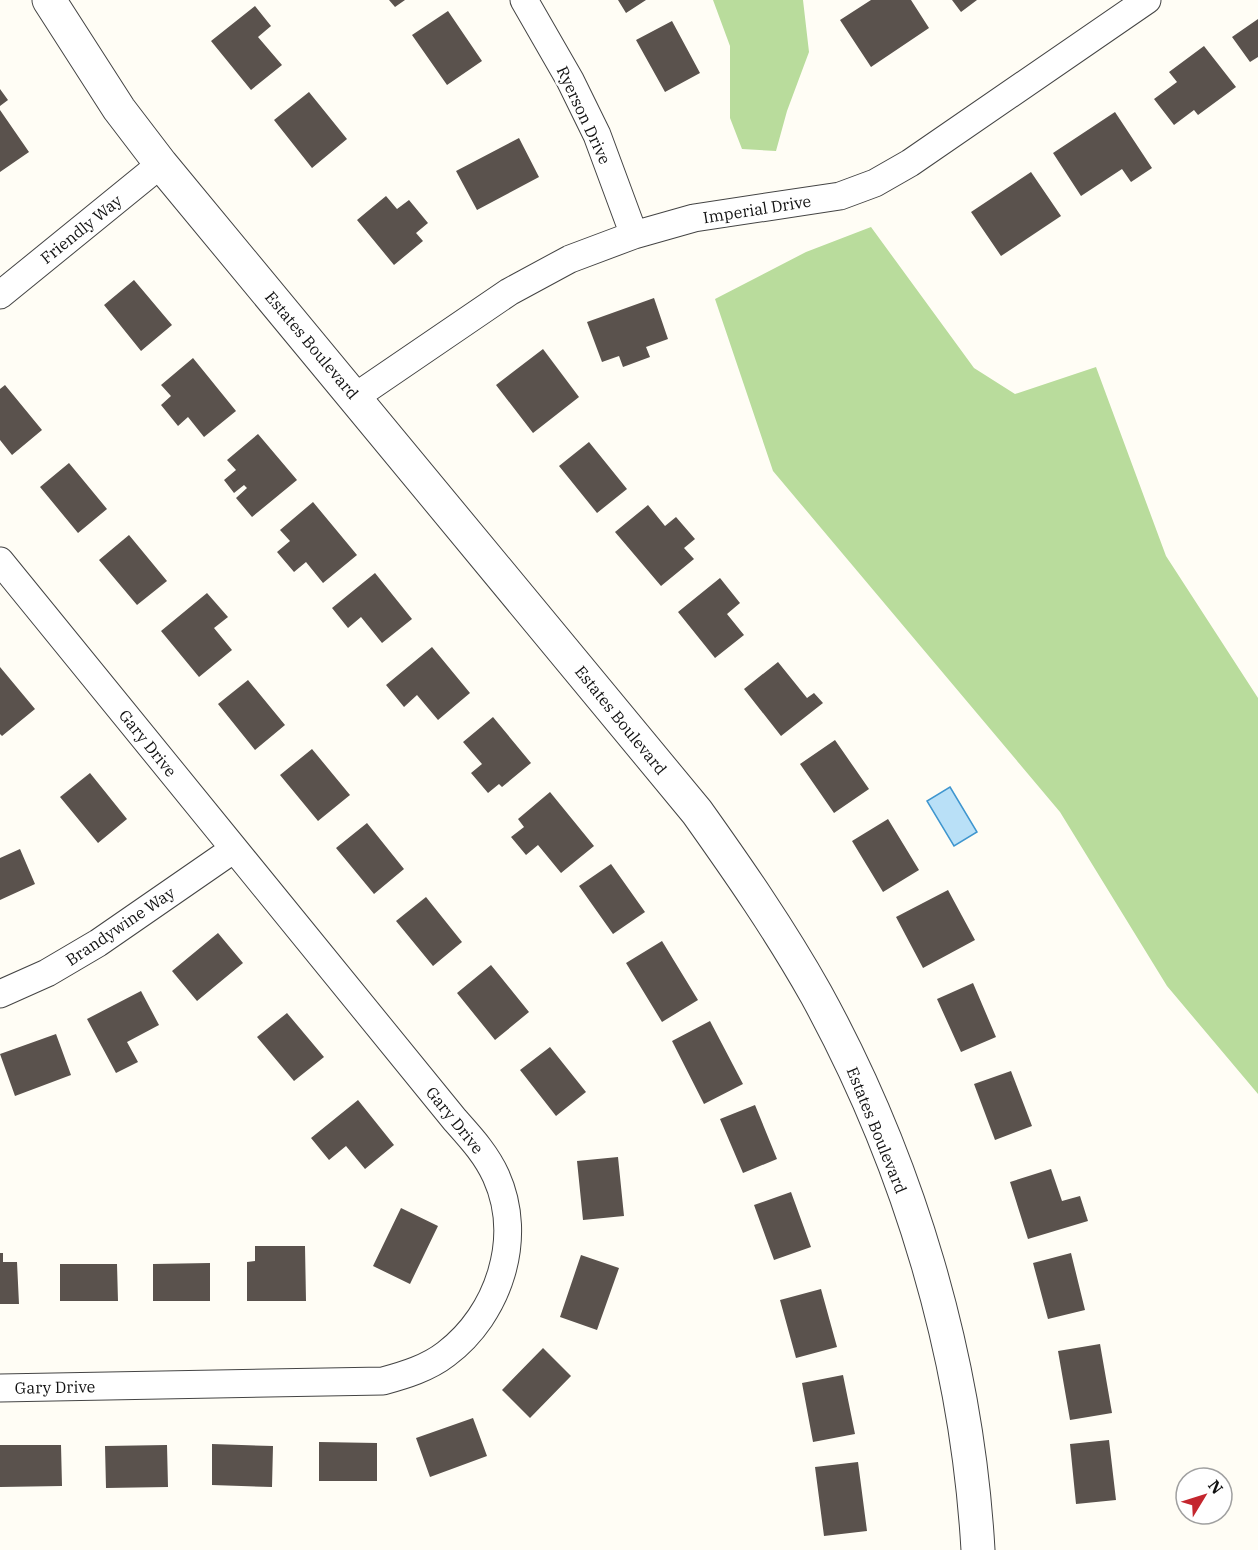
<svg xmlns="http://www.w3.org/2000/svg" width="1258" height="1550" font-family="'IBM Plex Serif',serif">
  <rect width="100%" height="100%" fill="#fffdf5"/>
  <!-- forest -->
  <path fill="#b9dc9c" d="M713 0H803L809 52 787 111 776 151 742 149 730 118V46Z
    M871 227 974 368 1015 394 1096 367 1166 556 1258 698V1094L1167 986 1060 812 773 471 715 299 806 252Z"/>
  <!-- water -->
  <path fill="#b9e0f7" stroke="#3f96cf" stroke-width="1.5" d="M950 787 977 832 954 846 927 801Z"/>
  <!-- building -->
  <path fill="#5a524d" d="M389 0H405L395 7Z
    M618 0H646L626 13Z
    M871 0H911L929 28 871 67 840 20Z
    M952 0H977L961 12Z
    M255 6 271 26 258 37 282 65 251 90 211 41Z
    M448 11 482 61 447 85 412 35Z
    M1258 19V57L1250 62 1232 37Z
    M672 21 700 73 665 92 636 40Z
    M1204 46 1236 87 1198 115 1194 110 1174 125 1154 99 1177 82 1169 72Z
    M0 89 8 100 0 106Z
    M309 92 347 139 312 168 274 120Z
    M0 110 29 152 0 172Z
    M1115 112 1152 168 1131 182 1122 169 1081 196 1053 153Z
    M519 138 539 177 477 210 456 171Z
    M1031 172 1061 216 1001 256 971 212Z
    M386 196 397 209 409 200 428 223 416 233 423 241 394 265 357 220Z
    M134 280 172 325 141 351 104 305Z
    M654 298 668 339 646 347 650 357 623 367 619 356 602 362 587 322Z
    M543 349 579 397 533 433 496 385Z
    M193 358 236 411 204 437 188 417 178 426 161 405 171 396 161 385Z
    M5 385 42 430 12 455 0 440V389Z
    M258 434 297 480 252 517 236 498 247 488 244 485 234 493 224 480 236 470 227 460Z
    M589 442 627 489 597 513 559 466Z
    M69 463 107 509 78 533 40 487Z
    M313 502 357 555 323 583 306 562 294 572 277 552 290 541 280 530Z
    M648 505 665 526 676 517 695 539 684 548 694 559 661 586 615 532Z
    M129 535 167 581 137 605 99 560Z
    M375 573 412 619 382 643 361 617 348 628 332 608Z
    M720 578 740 603 727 614 744 635 715 658 678 612Z
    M207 593 228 617 214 628 232 650 199 677 161 631Z
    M432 647 470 693 438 720 417 695 404 707 386 685Z
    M778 662 807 698 814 693 823 703 781 736 744 689Z
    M0 667 35 709 2 736 0 734Z
    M248 680 285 725 255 750 218 704Z
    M493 717 531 763 502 787 499 784 488 793 471 773 482 764 463 742Z
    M835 740 869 789 834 813 800 764Z
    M312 749 350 795 318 821 280 775Z
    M90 773 127 819 98 843 60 797Z
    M550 792 594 846 561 873 538 845 526 855 511 837 524 827 518 819Z
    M888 819 919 870 883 892 852 841Z
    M367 823 404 869 374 894 336 848Z
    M20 849 35 884 0 900V858Z
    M611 864 645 912 613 934 579 886Z
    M948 890 975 940 923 968 896 917Z
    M426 897 462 942 433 966 396 921Z
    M218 933 243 963 197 1001 172 971Z
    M662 941 698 1000 662 1022 626 963Z
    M491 965 529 1012 495 1040 457 993Z
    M973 983 996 1037 961 1052 937 999Z
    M141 991 159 1025 127 1042 138 1062 116 1073 87 1019Z
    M287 1013 324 1057 294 1081 257 1037Z
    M710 1021 743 1084 704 1104 672 1041Z
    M56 1034 71 1075 15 1096 0 1054Z
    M550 1047 586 1092 556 1116 520 1070Z
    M1011 1071 1032 1126 995 1140 974 1084Z
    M358 1100 394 1145 365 1169 346 1146 329 1160 311 1138Z
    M755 1105 777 1159 743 1173 720 1119Z
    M618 1157 624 1216 583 1220 577 1161Z
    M1051 1169 1062 1201 1080 1196 1088 1221 1028 1239 1010 1182Z
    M791 1192 811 1247 774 1260 754 1205Z
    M401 1208 438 1226 410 1284 373 1266Z
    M255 1246H305L306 1301H247V1262L255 1261Z
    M0 1253H3V1262H17L19 1304H0Z
    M1071 1253 1085 1310 1048 1319 1033 1263Z
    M581 1255 619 1268 597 1330 560 1317Z
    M210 1263V1301H153V1264Z
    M60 1264H117L118 1301H60Z
    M821 1289 837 1347 796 1358 780 1300Z
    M1100 1344 1112 1413 1070 1420 1058 1351Z
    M543 1348 571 1376 530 1418 502 1390Z
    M843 1375 855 1434 813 1442 802 1383Z
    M473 1418 487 1456 430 1477 416 1438Z
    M1109 1440 1116 1500 1076 1504 1070 1444Z
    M319 1442 377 1443V1481H319Z
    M212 1444 273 1446 272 1487 212 1485Z
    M0 1445H61L62 1486 0 1487Z
    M167 1445 168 1487 106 1488 105 1446Z
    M858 1462 867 1531 824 1536 815 1467Z"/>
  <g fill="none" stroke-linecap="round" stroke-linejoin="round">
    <defs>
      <path id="minor" d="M524 0 570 80 597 135 634 235
        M0 295 161 164
        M355 397 509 292 570 259 634 235 694 218 840 196 875 183 910 163 1147 0
        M0 561 455 1120C471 1138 486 1154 496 1176 524 1238 499 1314 446 1354 428 1368 405 1375 383 1381L0 1388
        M0 994 47 973 98 943 234 849"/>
      <path id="tertiary" d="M49 0 119 109 161 164 697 812C739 871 780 930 816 994 909 1163 967 1358 978 1550"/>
    </defs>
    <!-- minor casing -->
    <use href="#minor" stroke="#444" stroke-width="29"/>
    <!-- tertiary casing -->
    <use href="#tertiary" stroke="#444" stroke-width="35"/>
    <!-- minor -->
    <use href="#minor" stroke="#fff" stroke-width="27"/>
    <!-- tertiary -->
    <use href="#tertiary" stroke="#fff" stroke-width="33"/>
  </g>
  <g text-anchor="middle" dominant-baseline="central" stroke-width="6" stroke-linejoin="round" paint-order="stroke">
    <!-- street labels -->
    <g font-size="16" fill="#111" stroke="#fff">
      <text transform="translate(584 115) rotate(65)">Ryerson Drive</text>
      <text transform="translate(757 209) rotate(-9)">Imperial Drive</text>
      <text transform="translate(81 229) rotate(-39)">Friendly Way</text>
      <text transform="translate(312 345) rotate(50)">Estates Boulevard</text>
      <text transform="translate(621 720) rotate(51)">Estates Boulevard</text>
      <text transform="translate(148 743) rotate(51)">Gary Drive</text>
      <text transform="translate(120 926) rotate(-34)">Brandywine Way</text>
      <text transform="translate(455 1120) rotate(51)">Gary Drive</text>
      <text transform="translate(877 1130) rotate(68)">Estates Boulevard</text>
      <text transform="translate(55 1387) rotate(-1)">Gary Drive</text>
    </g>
  </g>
  <!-- north arrow -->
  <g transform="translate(1204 1496) rotate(52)"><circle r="28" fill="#ffffff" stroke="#a0a0a0" stroke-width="1.5"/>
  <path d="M0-4.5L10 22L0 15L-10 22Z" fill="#c4262e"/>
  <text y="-9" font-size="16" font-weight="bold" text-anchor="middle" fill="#111111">N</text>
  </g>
</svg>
